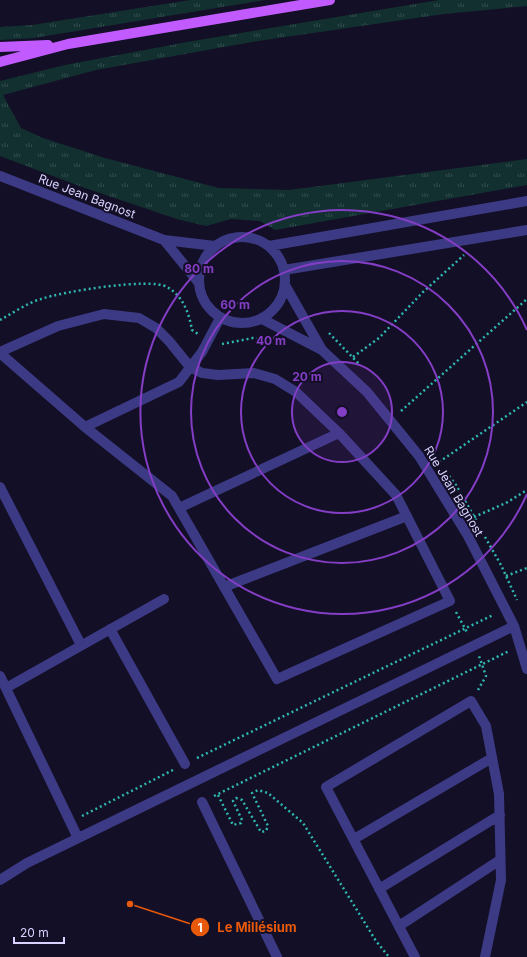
<svg xmlns="http://www.w3.org/2000/svg" width="527" height="957" font-family="Inter,sans-serif">
  <defs>
    <pattern id="grass-tufts" width="24" height="20" patternUnits="userSpaceOnUse"><rect width="24" height="20" fill="#12302f"/><path d="M3 7l-1-3M5 7V3M7 7l1-3M15 17l-1-3M17 17v-4M19 17l1-3" fill="none" stroke="#344d4e"/></pattern>
  </defs>
  <rect width="100%" height="100%" fill="#130f26"/>
  <!-- grass -->
  <path fill="url(#grass-tufts)" d="M190 0H265L34 38 0 40V27L32 25Z
    M439 0H527V6L444 14 258 41 96 70 3 95 21 128 43 138 105 158 219 188 289 190 527 159V185L275 230 260 221 231 219 206 226 177 219 82 187 0 156V81L65 65 187 42Z"/>
  <g fill="none" stroke-linecap="round" stroke-linejoin="round">
    <!-- path -->
    <path stroke="#2fb8b0" stroke-width="2.5" stroke-dasharray="2 3" stroke-linecap="butt" d="M0 320C13 313 27 303 41 299 61 292 151 277 167 287 183 296 189 313 192 330L198 334
      M329 333 360 365
      M222 344 253 338 281 345
      M353 357 379 338 423 292 464 255
      M401 411 527 299
      M439 462 527 402
      M446 472 456 485 476 520
      M474 517 506 503 527 490
      M485 537 501 565 517 600
      M506 576 527 568
      M456 612 468 634
      M478 690 486 676 479 656
      M197 758 493 615
      M218 795 233 825 241 823 242 820 233 801 236 798 242 800 261 832 266 831 268 826 252 793 258 790 268 793 303 823 376 941 389 957
      M214 796 509 651
      M82 816 173 770"/>
    <!-- minor -->
    <path stroke="#3d3a85" stroke-width="10" d="M0 176 164 240 215 246
      M199 280a43 43 0 1 1 86 0a43 43 0 1 1-86 0Z
      M164 240 199 283
      M269 246 527 201
      M284 270 527 230
      M285 285 322 350
      M262 319 322 350 367 392 419 456 468 536 514 626 527 669
      M0 352 58 326 104 314 139 318 156 328 169 341 190 367 202 373 218 375 254 373 275 379 296 392 339 433 396 495 450 601 277 679 172 496 85 427 179 382 202 352 220 318
      M0 353 85 427
      M0 487 81 645
      M179 508 339 433
      M224 587 407 516
      M110 629 185 764
      M0 676 78 838
      M6 688 164 599
      M202 802 277 957
      M354 839 492 758
      M0 880 27 863 514 626
      M379 889 500 815
      M399 926 500 860
      M415 957 326 787 471 701 486 726 499 794 501 880 485 957"/>
    <!-- major -->
    <path stroke="#c25bff" stroke-width="10" d="M0 47 48 45
      M0 62 68 44 330 0"/>
  </g>
  <!-- distance rings -->
  <circle cx="342" cy="412" r="50" fill="#843dc5" fill-opacity=".12"/>
  <g fill="none" stroke="#843dc5" stroke-width="2">
    <circle cx="342" cy="412" r="50"/>
    <circle cx="342" cy="412" r="101"/>
    <circle cx="342" cy="412" r="151"/>
    <path d="M527 494A202 202 0 1 1 527 330"/>
  </g>
  <g text-anchor="middle" dominant-baseline="central" stroke-width="4" stroke-linejoin="round" paint-order="stroke">
    <!-- street labels -->
    <g font-size="12" fill="#d9d4ff" stroke="#130f26">
      <text transform="translate(87 196) rotate(21)">Rue Jean Bagnost</text>
      <text transform="translate(454 491) rotate(59)">Rue Jean Bagnost</text>
    </g>
  </g>
  <circle cx="342" cy="412" r="6" fill="#843dc5" stroke="#130f26" stroke-width="2"/>
  <g font-size="12" text-anchor="middle" font-weight="bold" fill="#843dc5" stroke="#130f26" stroke-width="4" stroke-linejoin="round" paint-order="stroke">
    <text x="199" y="273">80 m</text>
    <text x="235" y="309">60 m</text>
    <text x="271" y="345">40 m</text>
    <text x="307" y="381">20 m</text>
  </g>
  <!-- callouts -->
  <path fill="none" stroke="#e8590c" stroke-width="1.5" d="M130 904L200 927"/>
  <g fill="#e8590c" stroke="#130f26" stroke-width="1.5">
    <circle cx="130" cy="904" r="4"/>
    <circle cx="200" cy="927" r="10"/>
  </g>
  <g font-size="12" text-anchor="middle" font-weight="bold" fill="#fff">
    <text x="200" y="932">1</text>
  </g>
  <g font-size="13" text-anchor="middle" font-weight="bold" fill="#e8590c" stroke="#130f26" stroke-width="4" stroke-linejoin="round" paint-order="stroke">
    <text x="257" y="932">Le Millésium</text>
  </g>
  <!-- scale -->
  <path d="M14 937v6h50v-6" fill="none" stroke="#d9d4ff" stroke-width="2"/>
  <text x="20" y="937" font-size="12" fill="#d9d4ff" stroke="#130f26" stroke-width="3" paint-order="stroke">20 m</text>
</svg>
